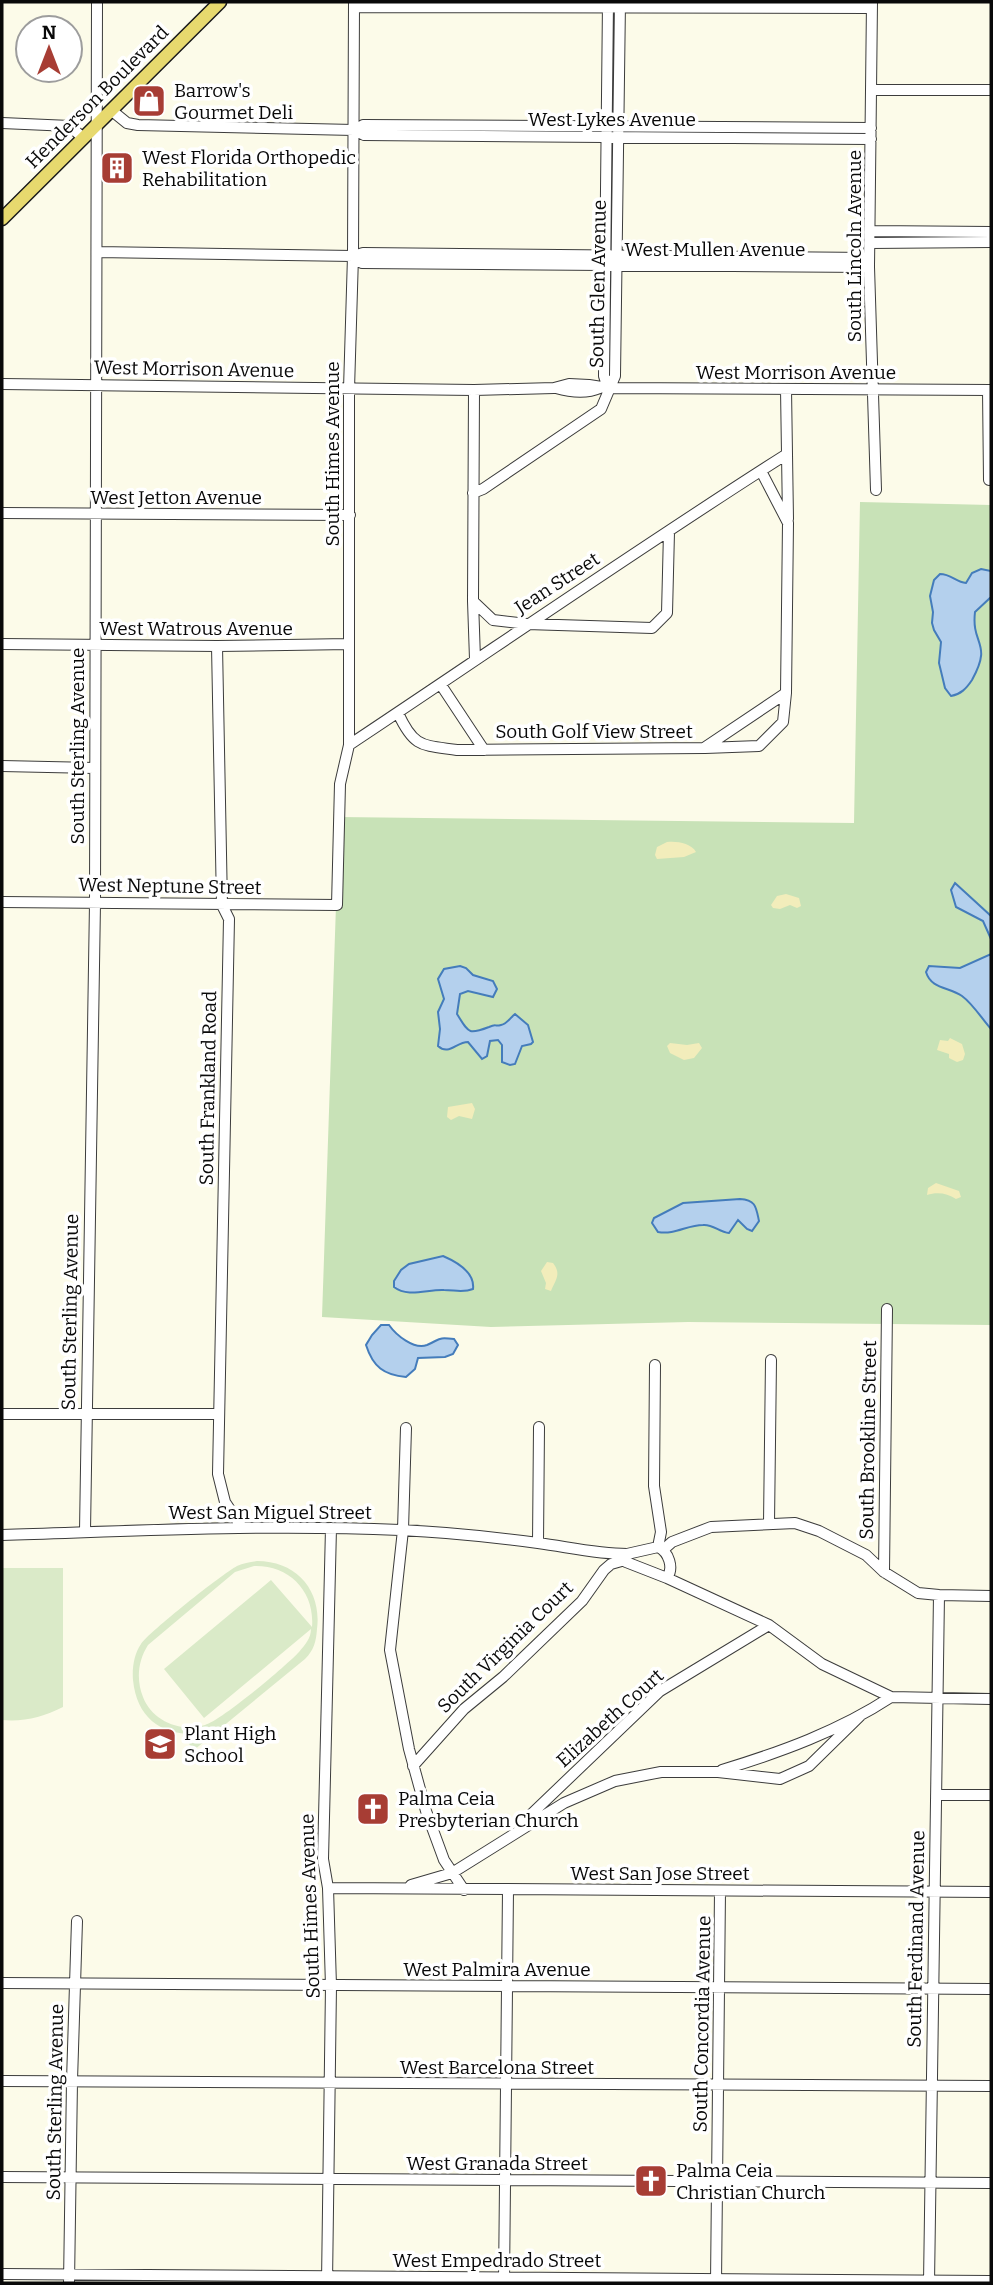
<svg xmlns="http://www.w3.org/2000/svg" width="993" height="2285" font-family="Bitter,serif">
  <rect width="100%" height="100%" fill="#fcfbe9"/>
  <!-- green -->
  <path fill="#c8e2b7" d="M860 502 991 505V1325L688 1322 491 1327 322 1317 339 817 854 823Z"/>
  <!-- sand -->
  <path fill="#f2edbb" d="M667 842C677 841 691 843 696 852L684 857 657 859 655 855 657 847Z
    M786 894 799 898 801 906 797 908 790 905 780 909 773 908 771 905 777 896Z
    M950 1038 962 1044 965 1054 963 1060 957 1062 949 1058V1054L937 1050 940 1040 948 1041Z
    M670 1043 687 1045 699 1043 702 1048 694 1058 684 1060 670 1053 667 1046Z
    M472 1103 475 1109 472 1119 459 1116 451 1120 447 1117 448 1107Z
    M936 1183 959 1191 961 1197 956 1199C947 1193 937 1192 927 1195L928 1188Z
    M547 1262 553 1263C562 1274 555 1281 551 1291L545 1289 546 1283 541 1271Z"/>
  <!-- pitch -->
  <path fill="#daeac8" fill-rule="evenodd" d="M257 1561C297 1561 322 1591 317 1629 316 1642 314 1650 305 1659L194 1750 189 1744 199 1734C162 1736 137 1719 133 1680 132 1668 134 1654 141 1644 149 1632 222 1574 237 1566 243 1563 250 1562 257 1561ZM254 1566C289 1565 315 1591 312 1627L271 1580 164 1669 204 1718 311 1629C311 1638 305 1645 299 1652 287 1665 221 1721 205 1725 181 1733 152 1721 143 1697 136 1679 138 1661 148 1645L235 1572Z
    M2 1568H63V1707C43 1717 24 1722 2 1720Z"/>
  <!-- water -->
  <path fill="#b4d0ed" stroke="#447cbb" stroke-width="2" d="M981 569 991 571V597L975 612C971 646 993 642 972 680 966 689 961 694 951 696L945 688 939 663 941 642 934 630 932 623 933 612 930 596 934 580 940 574C951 574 956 582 966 583L972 573Z
    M955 883 991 916V939L983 921 956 907 951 890Z
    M991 954V1029C982 1019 973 1004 962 996 949 987 931 989 926 972L929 966 960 968Z
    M460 966 466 968 473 975 493 981 497 989 493 997 468 991 460 994 457 1014C469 1033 468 1035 489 1027 498 1023 493 1027 501 1025 507 1024 510 1018 515 1014L528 1025 533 1042 531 1044 522 1046 515 1064 510 1065 502 1062V1045L498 1040 490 1041 487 1056 482 1059 468 1042C456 1042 449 1056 438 1046L440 1029 438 1012 444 999 438 979 444 969Z
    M740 1199C756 1200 756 1207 759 1221L752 1231 747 1229 738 1220 729 1233C719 1232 713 1224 703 1225 687 1225 675 1235 658 1232L652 1223 654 1218 683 1203Z
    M443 1256C457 1262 475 1273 473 1289 463 1293 455 1290 444 1290 428 1289 408 1298 394 1287V1281L401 1270 409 1264Z
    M381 1325H389C396 1335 414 1350 427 1345 441 1339 437 1337 454 1339L458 1345 453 1354 445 1357 418 1358 415 1369 406 1377C384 1375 373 1367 366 1345L372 1335Z"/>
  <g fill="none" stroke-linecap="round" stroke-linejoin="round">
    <defs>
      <path id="minor" d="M608 2 604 376 608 388
        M872 2 869 267 876 490
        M354 7 872 8
        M872 90H991
        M111 110 127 123 138 125 354 130 364 135 871 139
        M2 123 70 126 83 138
        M354 130 363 125 871 128
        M870 231 991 232
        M870 243 991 242
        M97 252 353 256 363 253 869 258
        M353 256 362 263 869 267
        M2 384 474 390 554 388 569 384 589 385 608 388 991 390
        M556 388C570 392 586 394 600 388
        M786 389 788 519
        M474 390 473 601 493 620 527 624 652 628 667 613 669 532
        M988 390 989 480
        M473 493 483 489 601 409 615 376 620 2
        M2 513 350 515
        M473 601 475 659
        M2 644 217 646 349 644
        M217 646 222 905 229 919 218 1474 225 1502 241 1526
        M441 685 484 750
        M398 713C414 748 422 745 457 750L704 748 786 693
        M349 745C495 648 639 548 787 454
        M705 748 759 746 783 722 786 693 788 523 761 471
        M2 766 94 768
        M2 902 337 905 340 784 349 745V389L353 256 354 2
        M655 1365 654 1486 661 1532 658 1547
        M2 1414H219
        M406 1428 403 1530 390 1650 409 1749 426 1811 444 1860 464 1890
        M769 1523 771 1360
        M85 1531 95 903 97 2
        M2 1535C135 1531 267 1524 400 1530 446 1532 493 1537 538 1543 568 1547 597 1554 627 1554
        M538 1543 539 1427
        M658 1547C669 1552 674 1568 667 1578L626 1562 627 1554Z
        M663 1550 672 1542 711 1527 795 1523 819 1531 866 1555 884 1572 918 1593 939 1595 991 1596
        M884 1572 887 1309
        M667 1578 769 1625 822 1664 891 1697 991 1699
        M413 1766 464 1709 503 1677 582 1601 604 1570 611 1564 625 1560
        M722 1770C781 1752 839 1731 891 1697
        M936 1795H991
        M520 1825 660 1691 769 1625
        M411 1885 452 1873 564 1803 615 1781 661 1772H718L780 1779 809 1766 860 1716
        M328 1888 991 1892
        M2 1983 991 1989
        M2 2081 991 2086
        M2 2177 991 2183
        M2 2274 991 2281
        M504 2282 508 1890
        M69 2283 72 2081 77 1921
        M327 2283 331 1986 328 1888 323 1859 331 1528
        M716 2283 720 1891
        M929 2283 939 1595"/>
      <path id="major" d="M2 219 220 2"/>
    </defs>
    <!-- minor casing -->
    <use href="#minor" stroke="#3c3c3c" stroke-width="12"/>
    <!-- major casing -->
    <use href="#major" stroke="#1a1a1a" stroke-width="15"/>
    <!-- minor -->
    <use href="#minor" stroke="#fff" stroke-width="10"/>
    <!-- major -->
    <use href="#major" stroke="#e7d96e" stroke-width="12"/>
  </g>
  <!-- icons -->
  <defs>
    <symbol id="shop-square" viewBox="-11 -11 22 22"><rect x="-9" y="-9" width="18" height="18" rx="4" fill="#a73d34" stroke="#fff"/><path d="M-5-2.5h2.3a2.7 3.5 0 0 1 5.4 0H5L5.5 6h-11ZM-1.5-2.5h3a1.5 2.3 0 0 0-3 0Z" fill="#fff"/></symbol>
    <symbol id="building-square" viewBox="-11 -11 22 22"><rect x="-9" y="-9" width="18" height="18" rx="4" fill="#a73d34" stroke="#fff"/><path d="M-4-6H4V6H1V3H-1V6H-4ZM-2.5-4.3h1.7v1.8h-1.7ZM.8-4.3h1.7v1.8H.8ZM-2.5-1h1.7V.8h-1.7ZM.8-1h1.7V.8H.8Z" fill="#fff"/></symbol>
    <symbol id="school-square" viewBox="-11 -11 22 22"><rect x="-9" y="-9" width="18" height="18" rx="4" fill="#a73d34" stroke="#fff"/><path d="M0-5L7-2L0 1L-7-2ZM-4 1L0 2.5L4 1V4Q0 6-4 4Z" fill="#fff"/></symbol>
    <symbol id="church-square" viewBox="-11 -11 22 22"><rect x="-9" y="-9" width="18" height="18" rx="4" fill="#a73d34" stroke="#fff"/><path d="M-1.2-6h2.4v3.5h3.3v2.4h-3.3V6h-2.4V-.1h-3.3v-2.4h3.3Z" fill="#fff"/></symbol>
  </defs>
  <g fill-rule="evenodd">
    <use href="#shop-square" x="130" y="82" width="38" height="38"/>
    <use href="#building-square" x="98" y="149" width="38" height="38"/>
    <use href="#school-square" x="141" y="1725" width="38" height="38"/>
    <use href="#church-square" x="354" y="1790" width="38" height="38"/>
    <use href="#church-square" x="632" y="2162" width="38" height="38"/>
  </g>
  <g text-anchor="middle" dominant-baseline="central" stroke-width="7" stroke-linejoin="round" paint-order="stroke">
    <!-- poi labels -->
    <g font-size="19" fill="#090909" stroke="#fff" text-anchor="start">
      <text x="174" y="90">Barrow's<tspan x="174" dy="22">Gourmet Deli</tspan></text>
      <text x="142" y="157">West Florida Orthopedic<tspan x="142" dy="22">Rehabilitation</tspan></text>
      <text x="184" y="1733">Plant High<tspan x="184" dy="22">School</tspan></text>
      <text x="398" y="1798">Palma Ceia<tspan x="398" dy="22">Presbyterian Church</tspan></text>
      <text x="676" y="2170">Palma Ceia<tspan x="676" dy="22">Christian Church</tspan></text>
    </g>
    <!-- street labels -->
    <g font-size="19" fill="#090909" stroke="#fff">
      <text transform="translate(97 97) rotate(-45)">Henderson Boulevard</text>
      <text x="612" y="119">West Lykes Avenue</text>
      <text transform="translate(854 246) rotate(-90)">South Lincoln Avenue</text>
      <text x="715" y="249">West Mullen Avenue</text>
      <text transform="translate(598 284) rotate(-89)">South Glen Avenue</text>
      <text transform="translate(194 369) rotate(1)">West Morrison Avenue</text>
      <text x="796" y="372">West Morrison Avenue</text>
      <text transform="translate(332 454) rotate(-90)">South Himes Avenue</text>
      <text x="176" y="497">West Jetton Avenue</text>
      <text transform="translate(557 583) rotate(-33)">Jean Street</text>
      <text x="196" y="628">West Watrous Avenue</text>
      <text x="594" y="731">South Golf View Street</text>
      <text transform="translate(77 746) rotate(-90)">South Sterling Avenue</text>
      <text transform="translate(170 886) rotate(1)">West Neptune Street</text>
      <text transform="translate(208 1088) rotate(-89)">South Frankland Road</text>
      <text transform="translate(70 1312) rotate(-89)">South Sterling Avenue</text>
      <text transform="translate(868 1440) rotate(-89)">South Brookline Street</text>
      <text x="270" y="1512">West San Miguel Street</text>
      <text transform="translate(505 1647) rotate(-44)">South Virginia Court</text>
      <text transform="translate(610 1718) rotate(-42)">Elizabeth Court</text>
      <text x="660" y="1873">West San Jose Street</text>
      <text transform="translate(310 1906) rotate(-92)">South Himes Avenue</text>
      <text transform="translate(916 1939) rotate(-89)">South Ferdinand Avenue</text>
      <text x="497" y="1969">West Palmira Avenue</text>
      <text transform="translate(702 2024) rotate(-89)">South Concordia Avenue</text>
      <text x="497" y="2067">West Barcelona Street</text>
      <text transform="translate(55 2102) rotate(-89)">South Sterling Avenue</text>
      <text x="497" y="2163">West Granada Street</text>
      <text x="497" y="2260">West Empedrado Street</text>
    </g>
  </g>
  <!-- border -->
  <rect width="993" height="2285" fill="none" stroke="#090909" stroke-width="7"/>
  <!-- north arrow -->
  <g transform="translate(49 49)"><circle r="33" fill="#ffffff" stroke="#9d9d9d" stroke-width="2"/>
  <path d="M0-5L12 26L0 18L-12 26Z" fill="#a73d34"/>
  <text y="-10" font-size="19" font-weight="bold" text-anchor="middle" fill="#090909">N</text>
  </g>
</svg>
